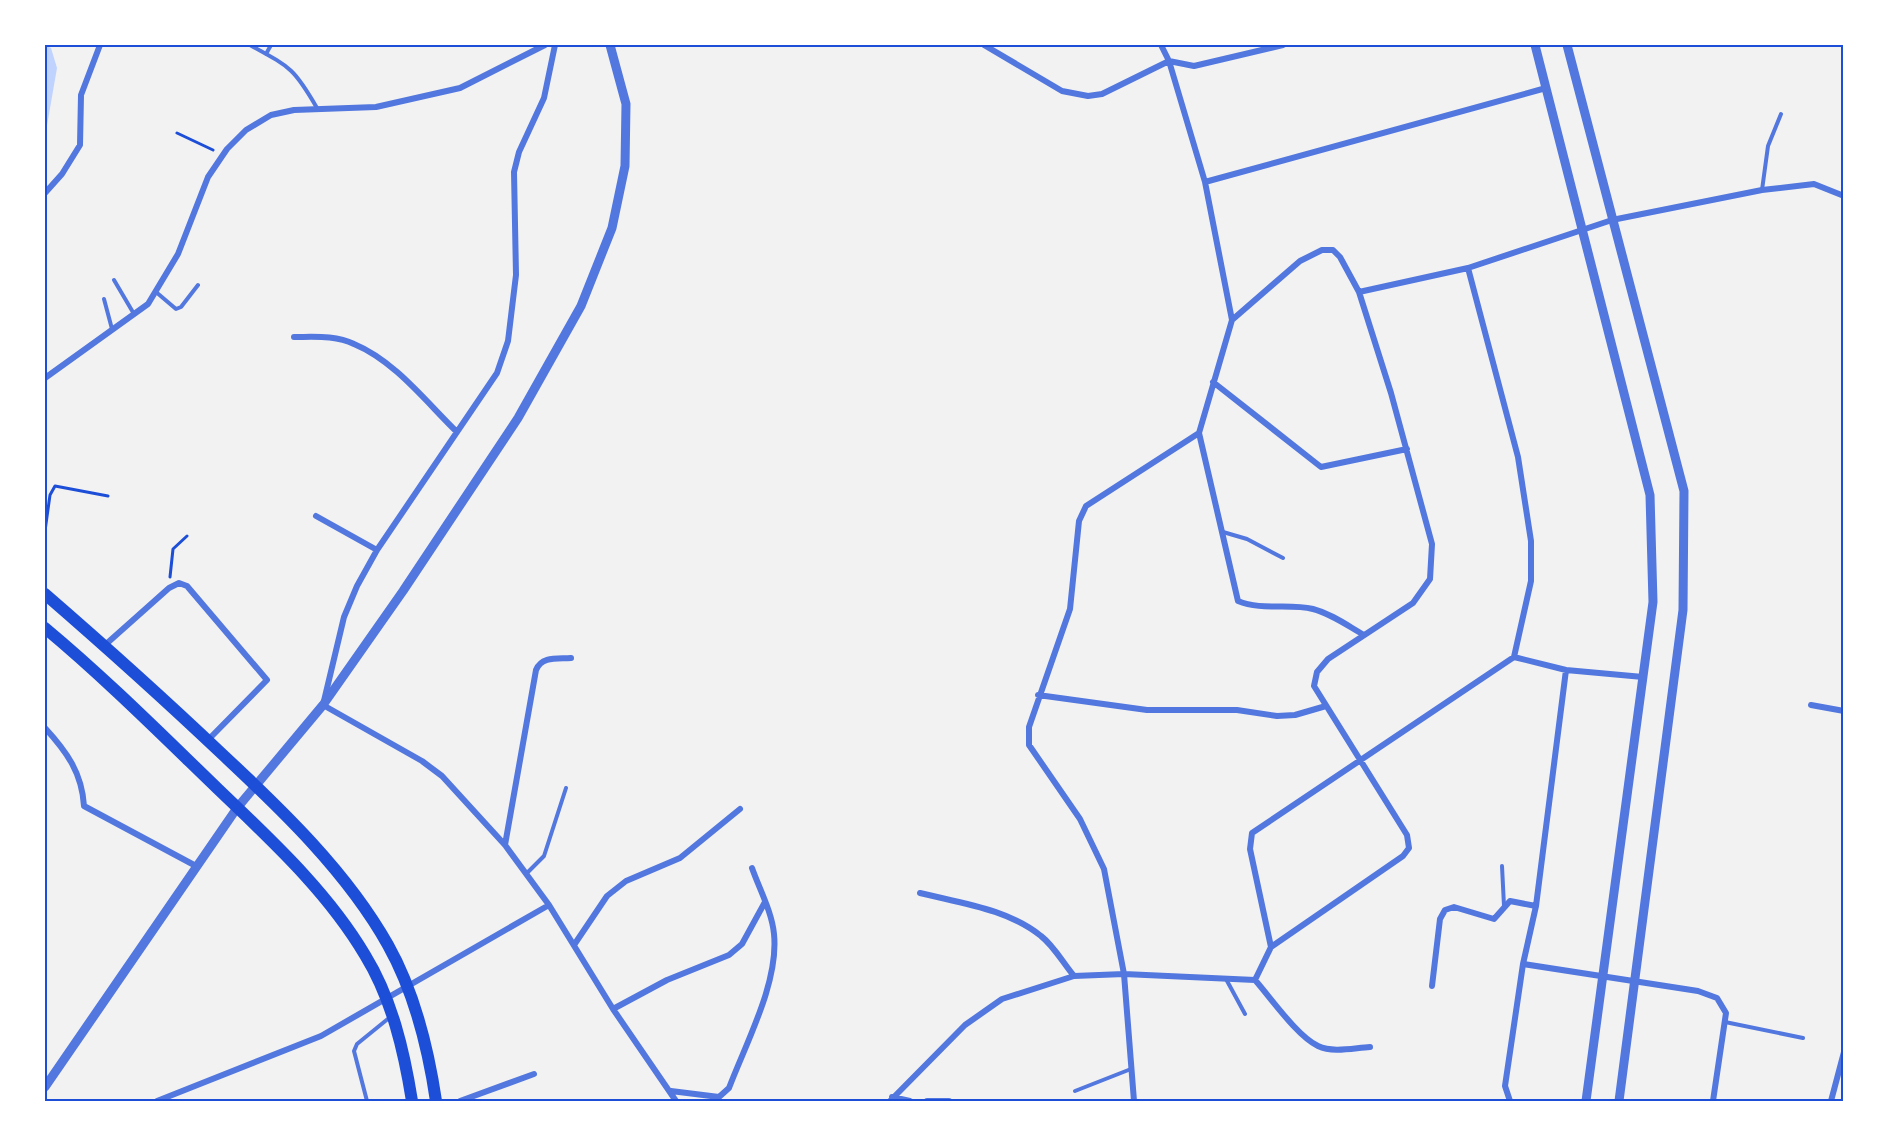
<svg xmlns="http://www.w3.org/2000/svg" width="1889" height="1146" font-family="'PT Serif',serif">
  <rect width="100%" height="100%" fill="#f2f2f2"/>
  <!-- water -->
  <path fill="#bfd3fe" d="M45 45 51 48 57 68 45 137Z"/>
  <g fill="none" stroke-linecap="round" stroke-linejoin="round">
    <!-- path -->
    <path stroke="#1d4ed8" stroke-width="3" d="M177 133 213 150
      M45 531 50 495 55 486 108 496
      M170 577 173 549 187 536"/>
    <!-- service -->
    <path stroke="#5277de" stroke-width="4" d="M250 45C290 67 294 68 317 108
      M266 54 271 45
      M1762 190 1768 146 1781 114
      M114 280 134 314
      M156 292 176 309 181 307 198 285
      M104 299 112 329
      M1223 532 1247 539 1283 558
      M1502 866 1504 906
      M526 874 544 856 566 788
      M1226 979 1245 1014
      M1725 1022 1803 1038
      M1075 1091 1131 1069
      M367 1101 354 1051 357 1044 389 1018"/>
    <!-- minor -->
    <path stroke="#5277de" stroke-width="6" d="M555 45 544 98 519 152 514 172 516 275 508 341 497 373 377 550 357 586 344 617 323 705 422 761 442 776 505 845 549 905 613 1009 676 1101
      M984 45 1062 91 1088 96 1102 94 1169 61 1194 66 1283 45
      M1161 45 1169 61 1205 182 1232 320
      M1205 182 1546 88
      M45 193 62 174 80 145 81 95 100 45
      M1359 292 1468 268
      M294 337C314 337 336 335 354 344 395 361 426 402 457 432
      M45 378 148 304 178 254 208 177 227 149 246 130 271 115 294 110 376 107 460 88 545 45
      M1213 382 1321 467 1407 449
      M316 516 377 550
      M105 645 169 588 179 583 187 586 267 680 208 740
      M1514 657 1566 670 1643 677
      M1038 695 1147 710H1237L1277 716 1295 715 1326 706
      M1811 705 1844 711
      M45 728C67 752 82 773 84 806L196 866
      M505 845 536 670C542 656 557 659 571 658
      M574 945 607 896 626 881 680 858 740 809
      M1271 947 1250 849 1252 833 1514 657 1531 581V541L1518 457 1468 268 1612 220 1762 190 1814 184 1844 196
      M1523 964 1698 991 1717 998 1726 1013 1713 1101
      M1074 976 1124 974 1255 980C1271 998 1297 1036 1318 1046 1333 1053 1353 1048 1370 1047
      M1255 980 1271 947 1403 856 1409 848 1407 835 1314 686 1317 672 1328 659 1413 603 1430 579 1432 544 1391 393 1359 292 1340 257 1333 250H1322L1300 261 1232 320 1199 433 1238 601C1262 611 1289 603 1313 609 1332 614 1348 626 1364 635
      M1432 986 1440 919 1445 910 1454 907 1494 919 1510 901 1536 906
      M613 1009 667 980 729 955 742 944 765 902
      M671 1091 719 1097 729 1088C746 1043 779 982 774 934 772 912 759 888 752 868
      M892 1097 910 1101
      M157 1101 321 1036 549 905
      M460 1101 534 1074
      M890 1101 965 1025 1002 999 1074 976C1063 963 1054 946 1041 936 1008 909 960 903 920 893
      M927 1101H949
      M1134 1101 1124 974 1104 869 1080 819 1029 745V727L1070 609 1079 521 1086 506 1199 433
      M1510 1101 1505 1086 1523 964 1536 906 1566 670
      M1831 1101 1844 1052"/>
    <!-- tertiary -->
    <path stroke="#5277de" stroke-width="9" d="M1535 45 1650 495 1653 602 1586 1101
      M1567 45 1684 491 1683 610 1619 1101
      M45 1087 237 808 323 705 403 591 518 418 581 306 612 228 625 166 626 104 610 45"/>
    <!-- primary -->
    <path stroke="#1d4ed8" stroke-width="12" d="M45 594C105 646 164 699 221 753 282 810 347 872 388 945 415 993 428 1047 436 1101
      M45 628C105 678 161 734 218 789 271 840 327 891 365 955 392 999 404 1051 412 1101"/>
  </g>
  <!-- border -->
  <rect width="1889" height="1146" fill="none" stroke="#ffffff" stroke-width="93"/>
  <rect x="46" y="46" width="1796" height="1054" fill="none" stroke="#1d4ed8" stroke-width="2"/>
</svg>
